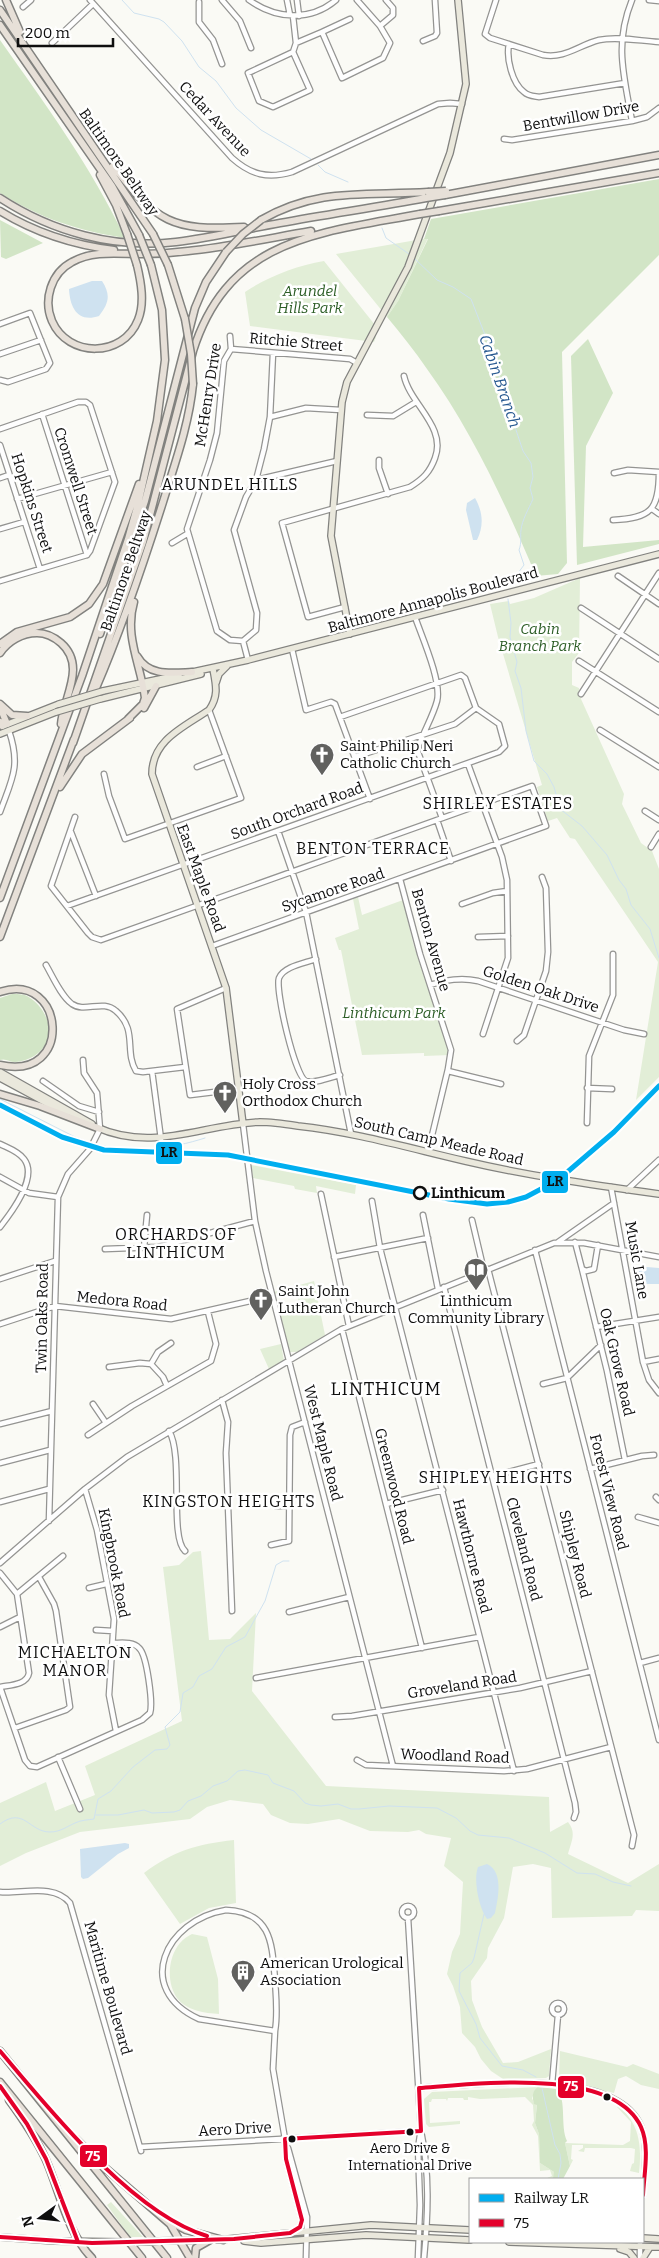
<svg xmlns="http://www.w3.org/2000/svg" width="659" height="2258" font-family="Bitter,serif">
  <rect width="100%" height="100%" fill="#fafaf5"/>
  <!-- green -->
  <path fill="#e2eed7" fill-rule="evenodd" d="M428 238 398 301 387 317 336 254Z
    M324 261 379 330 371 328 369 334 376 337 374 342 250 326 245 292C269 276 296 266 324 261Z
    M580 578 579 653 572 662V685L579 688 581 699 624 794 622 804 641 843 652 851 659 869V1077L636 1100 658 962 575 839 570 838 557 818 548 821 537 787 542 785 498 637 490 604 509 601 510 604 534 598Z
    M358 897 362 915 403 900 413 943 450 1055 424 1056V1053L362 1055 341 950H339L335 938 359 929 353 899Z
    M251 1165 356 1185 355 1194 316 1186 317 1193 295 1189 294 1186 253 1178Z
    M314 1281 325 1335 297 1352H289L279 1313 300 1308 296 1289 274 1294V1292Z
    M281 1344 284 1361 269 1369 260 1349Z
    M201 1551 209 1640 230 1639 256 1613 252 1691 326 1786 549 1797 550 1832 568 1822C577 1833 571 1842 568 1854L628 1883 659 1864V1911L636 1910 632 1916 552 1918 551 1868 533 1864 513 1867 504 1918 488 1948 487 1958 471 1981 472 2000 482 2027 503 2063 518 2062 551 2049 549 2076 546 2078 503 2079 491 2071 481 2059 475 2047 462 2033 460 2007 453 1986 447 1974 452 1952 460 1934 463 1882 444 1866 451 1838 426 1834 419 1830 408 1832 370 1831 339 1819 308 1824 290 1823 271 1815 263 1804 230 1800 207 1807 190 1819 80 1832 26 1853 0 1866V1803L46 1782 55 1811 95 1795 85 1766 182 1721 163 1567 179 1565 193 1552Z
    M234 1840 236 1903 209 1908 180 1924 144 1873C173 1851 197 1844 234 1840Z
    M192 1934 207 1937 218 1979 219 2014C205 2013 187 2011 177 1998 166 1982 168 1957 180 1943 183 1939 188 1936 192 1934Z
    M560 2051 627 2067 633 2064 659 2074V2089L641 2085 626 2076 618 2079 614 2093 559 2080Z
    M538 2087 564 2173 553 2179 547 2178 552 2176 550 2170 540 2171 538 2136 532 2125 534 2121 533 2105 525 2097 480 2099 468 2097V2100H464L463 2098H448L447 2101 446 2099H432L431 2102H429L430 2123 460 2121V2124L429 2127 426 2124 424 2099 432 2092ZM535 2091 555 2174 554 2172 540 2163 539 2134 535 2123 537 2104 534 2103 532 2098Z
    M618 2106C640 2123 642 2147 639 2173L630 2171 632 2164 634 2163 635 2149 631 2148H585L584 2152 578 2151 583 2148V2145H572L571 2159 573 2160 570 2166 565 2143 623 2145 630 2141 631 2122 617 2107Z
    M111 2202 143 2237H130L107 2205Z"/>
  <!-- forest -->
  <path fill="#d2e5c6" d="M0 40C45 104 91 166 125 238 79 231 39 218 0 193Z
    M659 179V255L562 352 567 563 558 574 536 576C507 507 471 429 427 369 415 351 401 334 387 317L398 301 428 239H424L431 219Z
    M0 220 43 243 6 259 1 257Z
    M588 339 613 393 586 446 583 547 659 540V544L577 565 571 356Z
    M12 994C16 994 23 994 27 996 48 1008 59 1037 37 1054 32 1058 22 1062 15 1062 9 1062 6 1058 0 1060V998Z
    M538 2087 557 2089C567 2101 560 2126 567 2141L565 2143 570 2166 563 2179H553L554 2172 540 2163 539 2134 535 2123 537 2105 534 2104C532 2097 532 2091 538 2087Z"/>
  <!-- water -->
  <path fill="#cfe2f0" d="M92 281H102C111 295 109 303 99 316 78 323 70 308 69 289Z
    M475 498C483 512 484 526 477 540H473L466 510 467 503Z
    M647 1267 659 1268V1284H641L638 1269Z
    M125 1843 129 1844V1848L118 1854 88 1878 83 1879 81 1877 80 1849Z
    M487 1864C504 1872 498 1898 495 1913L491 1918 487 1919C479 1908 473 1880 478 1867Z"/>
  <g fill="none" stroke-linecap="round" stroke-linejoin="round">
    <!-- stream -->
    <path stroke="#cfe2f0" stroke-width="1" d="M122 0 134 13 159 19 164 22 182 41 199 67 216 81 236 108 261 130 311 159
      M318 165 325 172 348 182
      M382 228 386 238 409 254
      M415 259 437 280 453 287 471 299 494 358 502 386 504 403 511 415 523 451 531 463 533 477 530 488 533 499C529 508 522 520 521 530 520 537 522 542 519 550L524 565 509 585
      M508 599 511 623 510 637 517 662 515 671 521 688 526 731 534 761 547 774 554 787 560 809 582 826 607 855 619 880 626 889 631 905 650 929 659 958
      M0 1099 75 1137 90 1142
      M96 1144C131 1154 171 1149 205 1138
      M96 1815H118L144 1810 152 1813 174 1812 180 1810 188 1801 201 1796 213 1786 227 1781 238 1771 245 1770 268 1775 273 1783 294 1791 305 1803 311 1805 321 1806 338 1804 351 1809H359L389 1806 437 1808 456 1818 470 1831 478 1835 509 1838 545 1853 577 1873 595 1874 613 1882 631 1886
      M0 1824C24 1806 29 1832 50 1832 60 1832 66 1827 75 1823 81 1820 88 1820 94 1819L98 1799 111 1791 133 1767 155 1750 167 1749 170 1745 165 1727 180 1712 183 1693 193 1687 199 1676 212 1669 226 1647 245 1637 265 1601 276 1565 283 1561H289
      M484 1914 474 1958 472 1963 460 1973 459 1991 476 2024 480 2038 502 2066 523 2070 536 2077
      M542 2088 555 2145 560 2154 561 2163 558 2179"/>
    <defs>
      <path id="minor" d="M90 0 232 158C251 175 268 179 292 172L438 104 450 103 462 104
        M222 0 240 21 251 48
        M249 0C276 19 310 22 336 0
        M287 0 290 15
        M297 0 299 16
        M496 0 485 34 490 38 543 55C565 59 579 45 599 40 618 36 640 41 659 42
        M632 0C614 44 624 76 632 121
        M649 0 659 1
        M199 2V22L213 40 222 64
        M23 7 31 0
        M380 26 393 15V8L386 0
        M322 32 350 19
        M423 41 435 36 437 33 435 0
        M52 43 93 4
        M296 43 322 32 342 78 383 58 390 43 380 26 357 0
        M509 44C506 58 512 83 524 92 528 96 533 96 539 97L625 83
        M293 52 310 90 273 107 259 101 248 73 293 52 296 43 293 16
        M504 139 512 140 632 121 647 117 659 108
        M0 324 30 313 50 363 46 369 8 382 0 380
        M230 336 231 349 224 361 217 433 210 460 187 529 217 631 230 640 243 641
        M231 349 350 359 357 363
        M0 354 41 340
        M42 414 87 555
        M367 415 393 416 416 402
        M270 417 306 408 341 410
        M0 429 78 402H86L90 405 115 482 90 551 87 555
        M0 445 40 569
        M379 460V468L388 494
        M614 473 628 470 659 472
        M0 478 9 475
        M256 480 337 461
        M17 499 112 472
        M652 509 659 514
        M613 520C651 518 659 510 659 472
        M0 529 24 522
        M172 543 187 534
        M618 576 659 604
        M0 581 87 555
        M345 607 308 617 282 523 410 487C423 479 430 472 435 458 447 427 410 404 404 376
        M581 608 659 659
        M415 617C422 637 442 682 437 701 433 716 424 731 419 745L418 752 442 818
        M292 649 306 710 331 702 335 704 370 799
        M248 660 243 641 256 630 257 613 234 530 246 497 256 480 264 449 270 417 273 353
        M579 661 659 712
        M581 694 659 573
        M600 730 659 767
        M355 757 455 724 476 708
        M468 764 502 857 507 880 508 958 483 1034
        M197 767 226 756
        M104 774 109 796 125 839 241 798 209 710
        M645 811 659 820
        M0 812C12 779 21 766 9 731
        M75 817 51 886 88 933 92 937 101 940 532 786 546 826 212 946
        M437 820 451 861
        M278 831 306 912 351 1134
        M71 832 96 896
        M651 847 659 834
        M400 879 420 954 451 1050 448 1069 428 1152
        M462 904 493 893 507 891
        M67 906 499 752 505 746 499 724 476 708 465 678 461 675 340 717
        M478 937 508 936
        M316 959C306 963 284 966 279 978 275 990 295 1077 306 1081 315 1084 331 1077 340 1075
        M46 965C53 977 61 996 72 1004 85 1013 103 999 116 1011 138 1030 124 1051 136 1071L143 1072 185 1067
        M430 985C446 980 461 977 478 981L624 1030 644 1034
        M226 988 177 1009 190 1095 239 1089
        M517 1041 524 1035 546 971 548 952 546 888 542 877
        M152 1071 161 1139
        M448 1071 501 1084
        M43 1081 79 1106 99 1112
        M587 1088 612 1089
        M587 1123 589 1056 613 995V954
        M243 1124 255 1221 266 1271 393 1766
        M0 1144C8 1148 18 1151 24 1159 38 1177 12 1212 0 1227
        M0 1177 29 1193 58 1197
        M611 1187 643 1362 649 1380 659 1393
        M627 1190 659 1160
        M321 1194 349 1326
        M372 1201 380 1248 395 1307 514 1771
        M423 1215 438 1289
        M472 1220 484 1271
        M558 1242 614 1203
        M575 1242 582 1269 586 1271 594 1269 598 1245
        M144 1248 147 1215
        M105 1249 158 1247 255 1221
        M535 1250 659 1740
        M334 1257 428 1238
        M488 1269 634 1835 632 1846
        M582 1269 607 1371 625 1460
        M0 1279 55 1261
        M444 1287 575 1803 576 1812 574 1818
        M0 1324 55 1306 171 1319 272 1296
        M596 1327 659 1317
        M342 1329 422 1648
        M643 1362 659 1359
        M151 1364 158 1352 171 1343
        M109 1367 140 1363 151 1364 163 1377 167 1386
        M543 1384 567 1378 601 1345
        M222 1400 228 1422 226 1453 232 1611
        M93 1404 106 1423
        M0 1424 52 1411
        M169 1431C184 1455 169 1537 185 1551
        M88 1435 132 1406 211 1361 216 1344 208 1312
        M0 1463 50 1450
        M590 1469 642 1456 654 1455
        M493 1476 539 1464
        M85 1489 97 1530 114 1619 109 1695 116 1731
        M656 1497 659 1500
        M0 1502 49 1489
        M386 1504 443 1490
        M276 1506H289
        M638 1517 659 1523
        M49 1521 58 1197 68 1174 90 1149 100 1129 97 1093 84 1073 83 1060
        M271 1545 289 1541 290 1435 292 1427 305 1422
        M0 1563 85 1489 127 1457 342 1329 554 1243H584L659 1257
        M0 1573 17 1594 29 1673C27 1685 10 1685 0 1687
        M89 1588 106 1584
        M17 1594 63 1556
        M289 1612 349 1597
        M0 1627 20 1617
        M96 1630 113 1631
        M640 1663 659 1658
        M256 1678 479 1637
        M0 1687 25 1760 30 1766 37 1767 142 1720 150 1713C153 1703 147 1655 139 1648 133 1641 121 1643 113 1643
        M335 1717 352 1716 520 1688 592 1671
        M15 1728 66 1710 70 1707 56 1611 54 1604 39 1577
        M58 1757 80 1809
        M357 1760 366 1765 504 1771 527 1769 611 1747
        M0 1892C22 1894 54 1883 70 1903L141 2151
        M402 1912a6 6 0 1 1 12 0a6 6 0 1 1-12 0Z
        M226 1910C272 1912 272 1944 275 1980 276 1997 278 2014 275 2031L199 2019C133 1989 165 1920 226 1910Z
        M408 1918 421 2131C430 2173 428 2216 424 2258
        M552 2009a6 6 0 1 1 12 0a6 6 0 1 1-12 0Z
        M275 2031 273 2069 285 2139 286 2159 302 2220 300 2227 292 2232
        M552 2084 558 2015
        M419 2088C472 2085 615 2065 641 2126 649 2147 644 2173 643 2195
        M140 2147 421 2131
        M288 2148 307 2217 306 2258
        M418 2258 420 2205 418 2148 420 2135
        M640 2258V2242"/>
      <path id="major" d="M350 634 331 536 342 402 347 382 408 267 450 153 466 84 458 0
        M213 669C216 685 219 696 209 710 184 727 152 740 152 774L226 988 243 1124
        M188 673 248 660 659 554
        M216 683 219 674 227 666
        M103 691 179 675
        M100 699 201 674
        M3 726 59 704
        M0 734 56 712
        M0 1072 92 1124
        M0 1078 67 1114
        M96 1127C154 1153 202 1124 260 1122 272 1122 285 1124 298 1126 354 1132 409 1148 465 1161 529 1176 594 1185 659 1194
        M0 2237 54 2241 124 2242
        M643 2238 659 2239
        M218 2240 371 2225 470 2230
        M159 2241 209 2240
        M244 2241 261 2243 366 2235 470 2240
        M135 2242H148
        M509 2242 659 2247
        M620 2249 629 2252 634 2258
        M643 2258 650 2247"/>
      <path id="highway" d="M6 0 20 32
        M0 10 153 234
        M0 25 112 186 139 235
        M113 166C158 223 171 231 244 227
        M100 175 116 205 127 234
        M445 195 659 155
        M0 198C52 232 114 249 176 242 211 238 246 229 280 223 329 214 378 207 426 198
        M0 211C34 232 74 245 114 250
        M439 211 659 173
        M261 220C318 187 366 196 428 192
        M137 265C141 282 145 303 138 320 123 358 68 358 52 321 43 300 51 273 72 262 93 250 119 254 142 254 157 254 173 253 188 251 229 247 270 238 311 231
        M168 265 185 319
        M100 634 145 501 195 308 206 282 226 252
        M0 644 17 632 70 617 89 604 103 584 139 484
        M0 653C8 641 22 633 37 633 46 633 54 637 61 643 87 666 63 698 61 724
        M137 656C149 677 172 673 192 672
        M96 688C122 628 143 565 163 502 175 463 189 425 193 384
        M0 704 12 715 27 716
        M0 707 7 724
        M144 708 156 686
        M128 719 143 704 145 698C141 665 124 636 134 602
        M0 722 2 726
        M73 743 143 542 193 351C229 237 320 233 420 214
        M60 787 82 754 130 718
        M0 898 82 676 128 539 139 500 157 421 165 360 162 310 151 265
        M0 937 74 739
        M0 992C65 970 75 1082 0 1065
        M0 1094 40 1106 100 1129
        M0 2051 167 2258
        M0 2082 142 2258
        M9 2100C23 2119 36 2138 46 2160 60 2192 67 2233 92 2258
        M76 2139 103 2166 170 2224 190 2258
        M169 2221 186 2230 223 2240
        M195 2258 196 2248 210 2240"/>
    </defs>
    <!-- minor casing -->
    <use href="#minor" stroke="#949492" stroke-width="7"/>
    <!-- major casing -->
    <use href="#major" stroke="#82827f" stroke-width="8"/>
    <!-- highway casing -->
    <use href="#highway" stroke="#82827f" stroke-width="9"/>
    <!-- minor -->
    <use href="#minor" stroke="#fefefe" stroke-width="4.5"/>
    <!-- major -->
    <use href="#major" stroke="#eae8dc" stroke-width="5.5"/>
    <!-- highway -->
    <use href="#highway" stroke="#e7e0d8" stroke-width="6"/>
    <defs>
      <path id="major-bridge" d="M59 704 103 691
        M56 712 100 699
        M124 2242H135
        M148 2242 159 2241"/>
      <path id="highway-bridge" d="M428 192 446 191
        M426 198 445 195
        M420 214 439 211
        M127 234 137 265
        M153 234 168 265
        M139 235 151 265
        M226 252 243 234 261 220
        M185 319 191 354 193 384"/>
    </defs>
    <!-- major-bridge casing -->
    <use href="#major-bridge" stroke="#82827f" stroke-width="8" stroke-linecap="butt"/>
    <!-- highway-bridge casing -->
    <use href="#highway-bridge" stroke="#82827f" stroke-width="9" stroke-linecap="butt"/>
    <!-- major-bridge -->
    <use href="#major-bridge" stroke="#eae8dc" stroke-width="5.5"/>
    <!-- highway-bridge -->
    <use href="#highway-bridge" stroke="#e7e0d8" stroke-width="6"/>
    <defs>
      <path id="bus-1" d="M0 2051C50 2110 133 2214 207 2236
        M0 2086 27 2124 46 2159 78 2242
        M419 2088C474 2084 613 2066 641 2127 650 2147 644 2174 643 2195
        M419 2088 421 2131
        M285 2139 421 2131
        M0 2237 92 2243 234 2239 290 2233 300 2227 302 2220 286 2159 285 2139"/>
    </defs>
    <!-- bus-1 casing -->
    <use href="#bus-1" stroke="#fff" stroke-width="8"/>
    <!-- bus-1 -->
    <use href="#bus-1" stroke="#e4002b" stroke-width="4"/>
    <defs>
      <path id="rail-1" d="M0 1105 62 1137 104 1150 228 1155 449 1199 487 1204 508 1202 526 1197 558 1180 614 1132 659 1086"/>
    </defs>
    <!-- rail-1 casing -->
    <use href="#rail-1" stroke="#fff" stroke-width="9"/>
    <!-- rail-1 -->
    <use href="#rail-1" stroke="#00aeef" stroke-width="5"/>
  </g>
  <!-- icons -->
  <defs>
    <symbol id="church-pin" viewBox="-11 -11 22 30"><path d="M0 17L-7.5 6A9.5 9.5 0 1 1 7.5 6Z" fill="#61615f" stroke="#fff"/><path d="M-1.2-6h2.4v3.5h3.3v2.4h-3.3V6h-2.4V-.1h-3.3v-2.4h3.3Z" fill="#fff"/></symbol>
    <symbol id="library-pin" viewBox="-11 -11 22 30"><path d="M0 17L-7.5 6A9.5 9.5 0 1 1 7.5 6Z" fill="#61615f" stroke="#fff"/><path d="M-6-4Q-3-5.5-.7-3.5V5Q-3 3-6 4ZM6-4Q3-5.5 .7-3.5V5Q3 3 6 4Z" fill="#fff"/></symbol>
    <symbol id="building-pin" viewBox="-11 -11 22 30"><path d="M0 17L-7.5 6A9.5 9.5 0 1 1 7.5 6Z" fill="#61615f" stroke="#fff"/><path d="M-4-6H4V6H1V3H-1V6H-4ZM-2.5-4.3h1.7v1.8h-1.7ZM.8-4.3h1.7v1.8H.8ZM-2.5-1h1.7V.8h-1.7ZM.8-1h1.7V.8H.8Z" fill="#fff"/></symbol>
  </defs>
  <g fill-rule="evenodd">
    <use href="#church-pin" x="308" y="741" width="28" height="38"/>
    <use href="#church-pin" x="211" y="1079" width="28" height="38"/>
    <use href="#library-pin" x="462" y="1256" width="28" height="38"/>
    <use href="#church-pin" x="247" y="1286" width="28" height="38"/>
    <use href="#building-pin" x="229" y="1958" width="28" height="38"/>
  </g>
  <!-- markers -->
  <circle fill="#fff" stroke="#0e0e0e" stroke-width="2.5" cx="420" cy="1193" r="6"/>
  <g fill="#0e0e0e" stroke="#fff" stroke-width="2">
    <circle cx="607" cy="2097" r="4.5"/>
    <circle cx="410" cy="2132" r="4.5"/>
    <circle cx="292" cy="2139" r="4.5"/>
  </g>
  <g text-anchor="middle" dominant-baseline="central" stroke-width="5" stroke-linejoin="round" paint-order="stroke">
    <!-- bus labels -->
    <g font-size="14" fill="#0e0e0e" stroke="#fff">
      <text x="410" y="2148">Aero Drive &amp;<tspan x="410" dy="17">International Drive</tspan></text>
    </g>
    <!-- street labels -->
    <g font-size="15" fill="#0e0e0e" stroke="#fff">
      <text transform="translate(581 116) rotate(-10)">Bentwillow Drive</text>
      <text transform="translate(215 119) rotate(47)">Cedar Avenue</text>
      <text transform="translate(119 162) rotate(55)">Baltimore Beltway</text>
      <text transform="translate(296 342) rotate(5)">Ritchie Street</text>
      <text transform="translate(208 395) rotate(-81)">McHenry Drive</text>
      <text transform="translate(76 481) rotate(72)">Cromwell Street</text>
      <text transform="translate(32 503) rotate(72)">Hopkins Street</text>
      <text transform="translate(126 571) rotate(-71)">Baltimore Beltway</text>
      <text transform="translate(433 600) rotate(-15)">Baltimore Annapolis Boulevard</text>
      <text transform="translate(297 811) rotate(-20)">South Orchard Road</text>
      <text transform="translate(201 878) rotate(70)">East Maple Road</text>
      <text transform="translate(333 890) rotate(-19)">Sycamore Road</text>
      <text transform="translate(431 940) rotate(74)">Benton Avenue</text>
      <text transform="translate(541 989) rotate(18)">Golden Oak Drive</text>
      <text transform="translate(439 1141) rotate(13)">South Camp Meade Road</text>
      <text transform="translate(637 1260) rotate(80)">Music Lane</text>
      <text transform="translate(122 1301) rotate(6)">Medora Road</text>
      <text transform="translate(42 1318) rotate(-89)">Twin Oaks Road</text>
      <text transform="translate(617 1362) rotate(77)">Oak Grove Road</text>
      <text transform="translate(323 1443) rotate(76)">West Maple Road</text>
      <text transform="translate(394 1486) rotate(76)">Greenwood Road</text>
      <text transform="translate(609 1492) rotate(76)">Forest View Road</text>
      <text transform="translate(524 1549) rotate(76)">Cleveland Road</text>
      <text transform="translate(575 1554) rotate(76)">Shipley Road</text>
      <text transform="translate(472 1556) rotate(76)">Hawthorne Road</text>
      <text transform="translate(114 1563) rotate(79)">Kingbrook Road</text>
      <text transform="translate(462 1685) rotate(-9)">Groveland Road</text>
      <text transform="translate(455 1756) rotate(2)">Woodland Road</text>
      <text transform="translate(108 1988) rotate(74)">Maritime Boulevard</text>
      <text transform="translate(235 2129) rotate(-3)">Aero Drive</text>
    </g>
    <!-- park labels -->
    <g font-size="15" font-style="italic" fill="#2d5e27" stroke="#fff">
      <text x="310" y="291">Arundel<tspan x="310" dy="17">Hills Park</tspan></text>
      <text x="540" y="629">Cabin<tspan x="540" dy="17">Branch Park</tspan></text>
      <text x="394" y="1013">Linthicum Park</text>
    </g>
    <!-- poi labels -->
    <g font-size="15" fill="#0e0e0e" stroke="#fff" text-anchor="start">
      <text x="340" y="746">Saint Philip Neri<tspan x="340" dy="17">Catholic Church</tspan></text>
      <text x="242" y="1084">Holy Cross<tspan x="242" dy="17">Orthodox Church</tspan></text>
      <text x="278" y="1291">Saint John<tspan x="278" dy="17">Lutheran Church</tspan></text>
      <text x="476" y="1301" text-anchor="middle">Linthicum<tspan x="476" dy="17">Community Library</tspan></text>
      <text x="260" y="1963">American Urological<tspan x="260" dy="17">Association</tspan></text>
    </g>
    <!-- stop labels -->
    <g font-size="15" font-weight="bold" fill="#0e0e0e" stroke="#fff" text-anchor="start">
      <text x="431" y="1193">Linthicum</text>
    </g>
    <!-- water labels -->
    <g font-size="16" font-style="italic" fill="#275991" stroke="#fff">
      <text transform="translate(500 381) rotate(71)">Cabin Branch</text>
    </g>
    <!-- neighbourhood labels -->
    <g font-size="16" letter-spacing="1" fill="#0e0e0e" stroke="#fff">
      <text x="230" y="484">ARUNDEL HILLS</text>
      <text x="498" y="803">SHIRLEY ESTATES</text>
      <text x="373" y="848">BENTON TERRACE</text>
      <text x="176" y="1234">ORCHARDS OF<tspan x="176" dy="18">LINTHICUM</tspan></text>
      <text x="496" y="1477">SHIPLEY HEIGHTS</text>
      <text x="229" y="1501">KINGSTON HEIGHTS</text>
      <text x="75" y="1652">MICHAELTON<tspan x="75" dy="18">MANOR</tspan></text>
    </g>
    <!-- quarter labels -->
    <g font-size="18" letter-spacing="1" fill="#0e0e0e" stroke="#fff">
      <text x="386" y="1389">LINTHICUM</text>
    </g>
  </g>
  <g stroke="#fff" stroke-width="2">
    <rect x="155" y="1141" width="28" height="24" rx="5" fill="#00aeef"/>
    <rect x="541" y="1170" width="28" height="24" rx="5" fill="#00aeef"/>
    <rect x="557" y="2075" width="28" height="24" rx="5" fill="#e4002b"/>
    <rect x="79" y="2144" width="29" height="24" rx="5" fill="#e4002b"/>
  </g>
  <g font-size="14" text-anchor="middle" font-weight="bold" fill="#fff">
    <text x="571" y="2091">75</text>
    <text x="93" y="2161">75</text>
  </g>
  <g font-size="14" text-anchor="middle" font-weight="bold" fill="#111">
    <text x="169" y="1157">LR</text>
    <text x="555" y="1186">LR</text>
  </g>
  <!-- legend -->
  <rect x="469" y="2178" width="175" height="65" fill="#ffffff" stroke="#9f9f9f"/>
  <rect x="479" y="2194" width="25" height="8" fill="#00aeef" stroke="#9f9f9f"/>
  <text x="514" y="2203" font-size="15" fill="#0e0e0e">Railway LR</text>
  <rect x="479" y="2219" width="25" height="8" fill="#e4002b" stroke="#9f9f9f"/>
  <text x="514" y="2228" font-size="15" fill="#0e0e0e">75</text>
  <!-- north arrow -->
  <g transform="translate(40 2218) rotate(255)" stroke="#ffffff" stroke-width="4" paint-order="stroke">
  <path d="M0-4L9 19L0 12L-9 19Z" fill="#0e0e0e"/>
  <text y="-8" font-size="14" font-weight="bold" text-anchor="middle" fill="#0e0e0e">N</text>
  </g>
  <!-- scale -->
  <path d="M18 38v8h95v-8" fill="none" stroke="#0e0e0e" stroke-width="2.5"/>
  <text x="25" y="38" font-size="15" fill="#0e0e0e" stroke="#ffffff" stroke-width="4" paint-order="stroke">200 m</text>
</svg>
